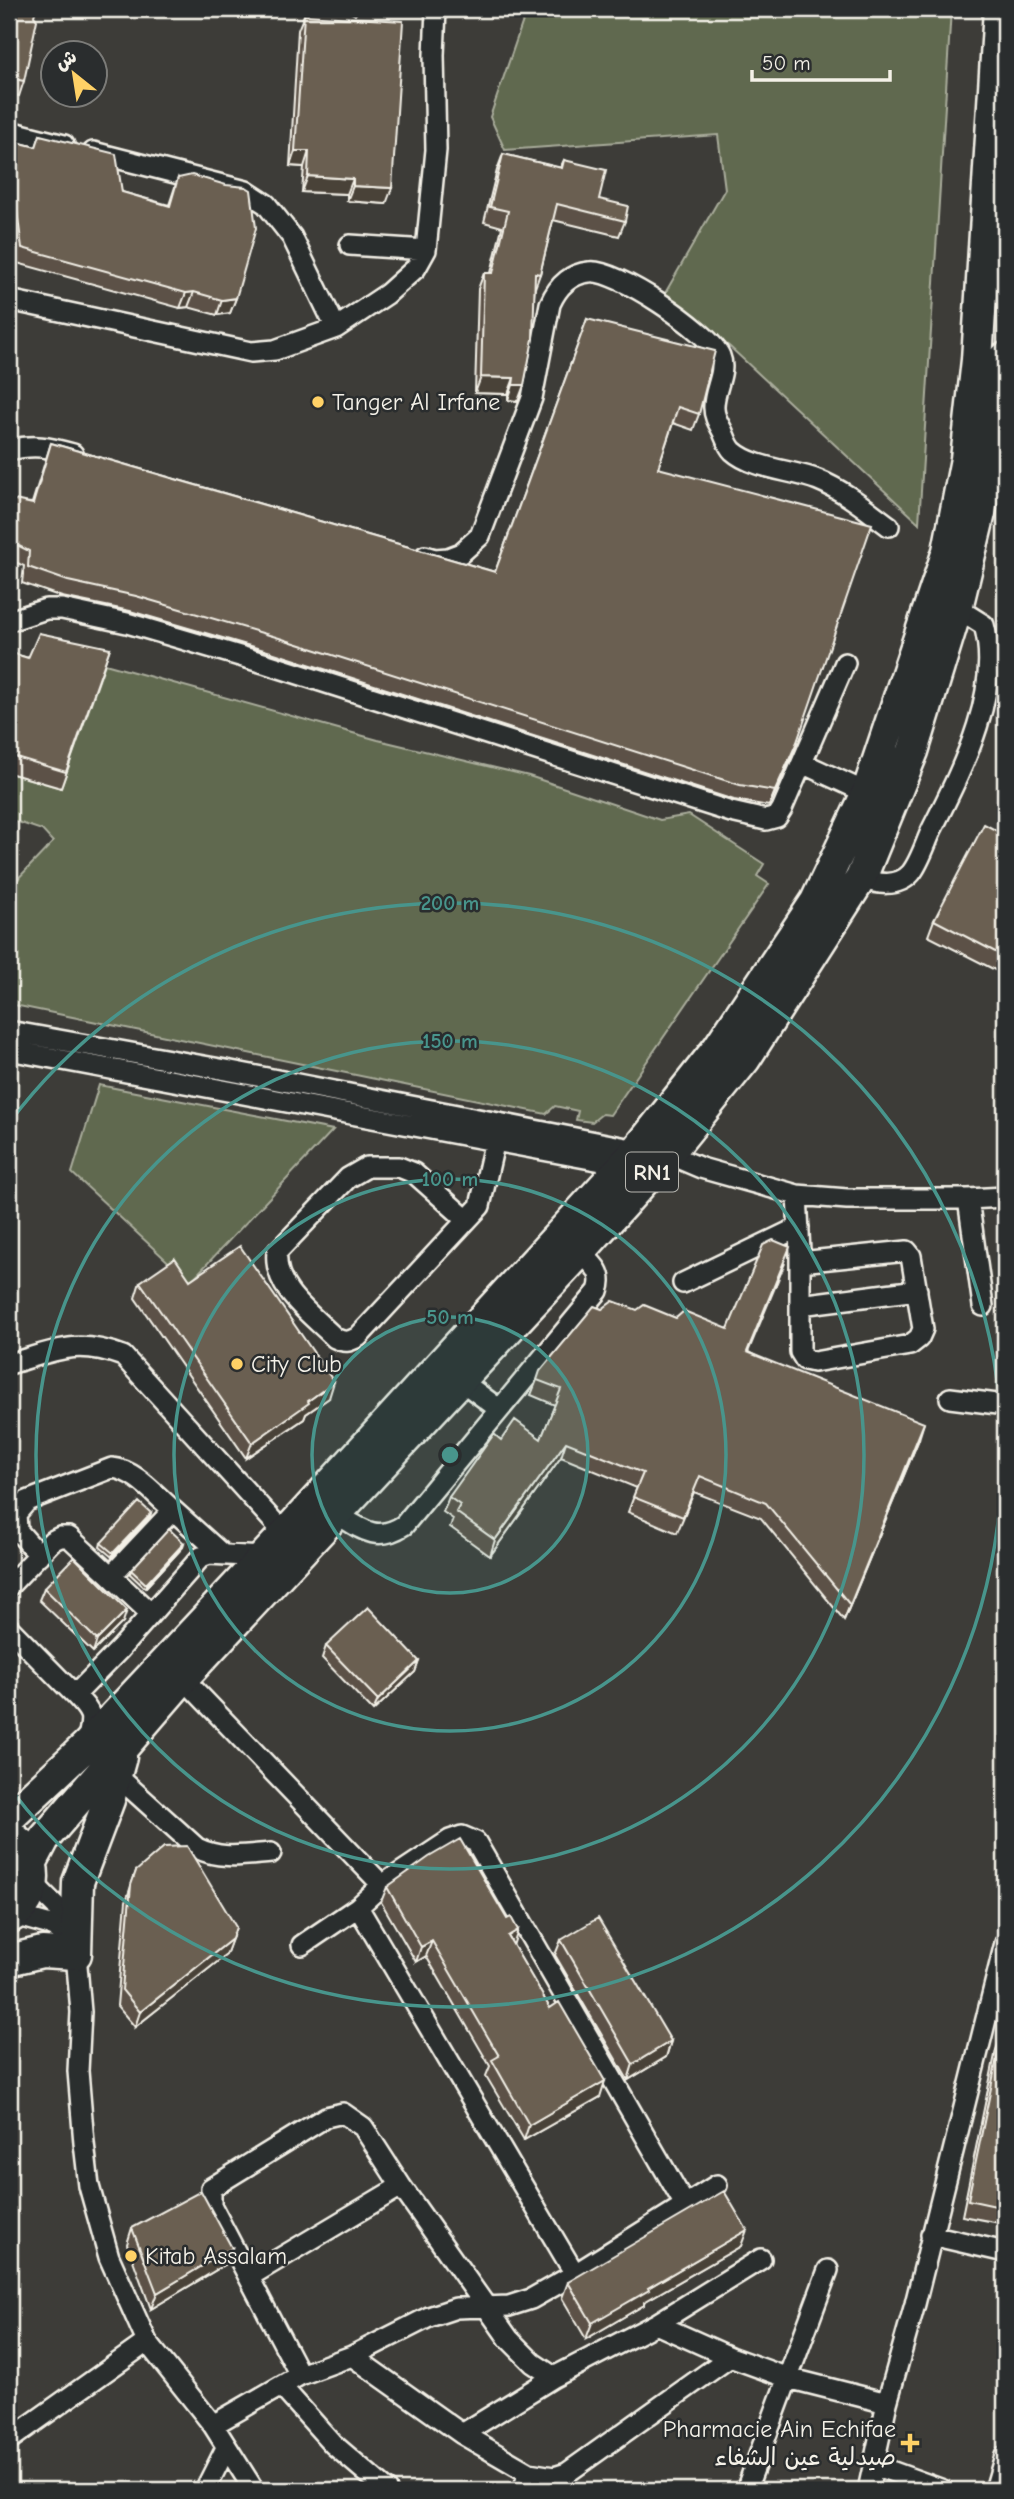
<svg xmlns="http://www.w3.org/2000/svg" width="1014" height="2499" font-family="'Comic Neue','Playpen Sans Arabic',sans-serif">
  <rect width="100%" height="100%" fill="#3d3c38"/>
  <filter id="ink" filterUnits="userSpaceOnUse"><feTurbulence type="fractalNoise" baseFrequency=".0143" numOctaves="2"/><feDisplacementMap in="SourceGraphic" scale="14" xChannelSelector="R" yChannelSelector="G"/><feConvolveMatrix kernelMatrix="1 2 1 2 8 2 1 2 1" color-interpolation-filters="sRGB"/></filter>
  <g filter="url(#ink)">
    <!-- green -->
    <path fill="#616950" stroke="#aaad9c" stroke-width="2" d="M527 9H951L919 523 730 347 664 295 725 189 718 135 505 150 490 117Z
      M105 664 378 740 529 776 660 820 689 815 764 864 757 876 769 884 610 1115 602 1114 592 1122 576 1120 578 1111 555 1106 546 1114 9 1004V888L53 842 42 830 9 819V773L61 788Z
      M99 1085 333 1130 190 1282 72 1173Z"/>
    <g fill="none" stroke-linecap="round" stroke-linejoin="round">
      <defs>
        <path id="minor" d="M9 131 64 145
          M93 152 246 191 266 204 292 237 336 328
          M350 245 426 250
          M9 300 251 352 275 350 336 328 387 294 416 268 426 250 436 150 434 55 436 9
          M9 450C35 444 48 447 73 454
          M425 556 435 559 448 558 461 553 480 536 532 398 550 304C557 288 569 274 589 272 615 268 709 331 720 356 727 373 713 390 714 408 714 417 719 424 723 432 726 439 728 446 733 451 753 469 793 470 818 480 845 491 866 509 889 526
          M9 621 46 609H62L127 623 267 664 731 812 766 820 777 817 782 809 845 663
          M802 763 867 793
          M861 878C876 884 898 888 911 873 920 862 926 842 932 829 961 771 1003 691 984 625L957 608
          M9 1031 226 1070 637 1150
          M9 1050 623 1165
          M668 1154 701 1168 797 1195 847 1199H968L1005 1197
          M797 1195 800 1252V1352L805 1360 814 1362 910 1345 919 1338 923 1329 911 1256 907 1251 800 1262
          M968 1199 983 1306
          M467 1220 414 1173 399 1167H367L348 1178 277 1252C273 1289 311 1314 335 1338 345 1343 349 1342 358 1337L480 1206 495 1140
          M683 1283 799 1227
          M800 1305 917 1290
          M9 1364C54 1351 76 1338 123 1356L285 1534
          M460 1380 499 1409
          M950 1398 1005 1405
          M337 1514C361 1529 377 1543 404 1525L598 1291C605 1273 593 1264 580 1252
          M39 1555 17 1530 16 1514 27 1501 112 1468C136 1470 156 1496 173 1510
          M9 1586 52 1541 60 1537H69L111 1576
          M150 1613 111 1576 173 1510 222 1554
          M9 1628 75 1695
          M183 1678 382 1885
          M87 1742C93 1716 94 1715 75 1695L120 1649 201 1557 209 1554 264 1557
          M115 1774 197 1848C220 1860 246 1855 271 1853
          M33 1883 57 1907 76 1954 81 2012 78 2071 84 2143 89 2186 109 2257 147 2342 213 2425 254 2490
          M358 1907 575 2274
          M14 1915 47 1924 67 1934
          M302 1945 358 1907 382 1885 450 1840 462 1836 476 1842 685 2205
          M931 2235 1005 2252
          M250 2276 401 2186
          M656 2324 730 2357 788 2378 887 2403
          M352 2356 462 2434 529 2473 554 2477 567 2473 730 2357
          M300 2375 211 2205V2188L326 2117 343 2113 363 2127 401 2186 509 2339 533 2363 554 2377
          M282 2387 333 2444 387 2490
          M213 2425 300 2375 352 2356 429 2317 456 2308 509 2306 531 2299 575 2274 717 2185
          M462 2434 554 2377 656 2324 761 2259
          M9 2440 147 2342
          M874 2465 943 2490
          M205 2490 226 2448
          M523 2490 529 2473
          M746 2490 828 2270
          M868 2490 887 2403 915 2304 1005 1943
          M995 2490 1005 2456"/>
        <path id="highway" d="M9 1818 87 1745 285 1534 637 1150 718 1048 816 901 867 793 948 551 966 459 977 360 999 9
          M9 1835C41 1852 41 1901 9 1918
          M32 1862 44 1839 183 1678 580 1252 668 1154 745 1059 861 878 913 751 957 608 980 513 1005 358
          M9 1960 42 1952 76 1954 78 1882 109 1800 121 1757"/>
      </defs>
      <!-- minor casing -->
      <use href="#minor" stroke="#f4f1e8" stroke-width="24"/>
      <!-- highway casing -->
      <use href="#highway" stroke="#f4f1e8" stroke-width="35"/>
      <!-- minor -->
      <use href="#minor" stroke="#2a2d2e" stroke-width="19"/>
      <!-- highway -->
      <use href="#highway" stroke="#2a2d2e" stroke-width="30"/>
    </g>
    <!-- wall -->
    <path fill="#5b5146" stroke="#f4f1e8" stroke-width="2" d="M9 9 24 81 19 96 9 94Z
      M345 9H359L355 15Z
      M304 15 386 204 347 201V194L302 192 304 167 290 166 298 30Z
      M40 135 122 192 169 205 178 178 236 298 230 313 217 315 188 307 180 308 17 263 9 205V140L36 147Z
      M503 154 560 168 564 160 599 199 625 221 619 236 553 220 540 274 535 288 524 385 518 401 508 400V394L475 393 478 289 484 273H491L502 227 484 222 497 170Z
      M587 319 699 414 693 430 673 423 658 468 791 757 769 806 734 800 271 652 130 611 62 597 22 583 24 566 9 559V501L32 503 51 443 495 572Z
      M110 648 61 788 9 773V652L28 658Z
      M1005 835V975L928 936 934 920Z
      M785 1263 748 1352 919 1439 844 1620 761 1518 694 1492 677 1533 628 1512 637 1488 561 1457 490 1556 450 1527 453 1519 443 1512 449 1497 501 1440 541 1439 555 1405 531 1395 537 1380 602 1309 637 1310 728 1329Z
      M190 1280 329 1398 306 1414 304 1419 246 1458 135 1298 140 1282Z
      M150 1517 112 1557 100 1547 101 1543Z
      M184 1543 183 1547 145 1588 130 1574 131 1570Z
      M44 1588 123 1622 93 1652 39 1600Z
      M326 1646 419 1661 415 1672 373 1711 322 1658Z
      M136 1871 236 1927 226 1955 135 2027 117 2006 126 1901Z
      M387 1887 513 1945 600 2097 524 2140 486 2076 490 2066 426 1956 416 1962 381 1902Z
      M561 1940 671 2041 666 2057 628 2080 555 1955Z
      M1002 2034 1005 2035V2224L962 2216 996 2050Z
      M132 2228 232 2248 226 2264 151 2309 127 2244Z
      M741 2246 644 2302V2305L586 2339 562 2298 568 2282Z"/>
    <!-- shaded-wall -->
    <path fill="#4a4239" stroke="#f4f1e8" stroke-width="2" d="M295 151H309L304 167 290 166Z
      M308 176 353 179 347 194 302 192Z
      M353 186 392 188 386 204 347 201Z
      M194 292 188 307 180 308 186 293Z
      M236 298 230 313 217 315 222 300Z
      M481 377 514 378 508 394 475 393Z
      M513 385H524L518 401 508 400Z
      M797 742 791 757 769 806 775 791Z
      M334 1382 329 1398 306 1414 304 1419 246 1458 252 1443 308 1401Z
      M924 1423 919 1439 844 1620 850 1605Z
      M566 1442 561 1457 490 1556 495 1540Z
      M151 1513 150 1517 112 1557 113 1553Z
      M184 1543 183 1547 145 1588 146 1584Z
      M127 1610 123 1622 93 1652 97 1640Z
      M419 1661 415 1672 373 1711 378 1700Z
      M518 1930 513 1946 508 1936Z
      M232 1939 226 1955 135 2027 140 2012Z
      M432 1941 426 1956 416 1962 421 1947Z
      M671 2041 666 2057 628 2080 633 2064Z
      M605 2081 600 2097 524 2140 529 2125Z
      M747 2230 741 2246 644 2302V2305L586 2339 592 2323 648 2288Z
      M232 2248 226 2264 151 2309 157 2293Z"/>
    <!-- building -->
    <path fill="#6a5e51" stroke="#f4f1e8" stroke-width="2" d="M9 9H36L34 16 37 20 24 81 9 78Z
      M304 15 403 21 392 188 353 186V179L308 176 309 151H295Z
      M40 135 116 154 122 192 170 206 178 178 192 175 226 185 246 187 251 190 256 228 236 298 222 300 194 292 186 293 22 248 13 181 9 193V140L36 147Z
      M503 154 562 168 564 160 606 170 599 199 628 206 625 221 557 204 540 274 535 273 533 339 524 385H513L514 378 481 377 484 273H493L508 211 490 207Z
      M587 319 715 351 699 414 678 407 658 468 872 524 797 742 775 791 740 785 276 637 136 596 68 581 28 567 29 551 9 541 10 499 33 504 51 443 495 572Z
      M39 633 110 648 66 772 9 755V652L28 658Z
      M984 824 1005 835V957L934 920Z
      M773 1240 790 1247 747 1352 924 1423 850 1605 766 1503 700 1476 683 1517 633 1497 643 1473 566 1442 495 1540 456 1512 460 1505 449 1497 494 1434 501 1440 515 1420 541 1439 561 1389 537 1380 540 1371 594 1306 602 1309 613 1301 637 1310 644 1305 676 1318 684 1311 728 1329 763 1245Z
      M240 1246 334 1382 308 1401 309 1403 252 1443 140 1282 175 1258 190 1280Z
      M139 1502 151 1513 113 1553 101 1543Z
      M169 1529 184 1543 146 1584 131 1570Z
      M74 1557 127 1610 97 1640 44 1588Z
      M368 1607 419 1661 378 1700 326 1646Z
      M460 1839 507 1919 511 1917 518 1930 508 1936 550 2008 559 2002 605 2081 529 2125 492 2060 499 2056 432 1941 421 1947 387 1887 429 1857Z
      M187 1846 236 1927 232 1939 140 2012 122 1990 131 1885 136 1871 164 1847Z
      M598 1918 671 2041 633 2064 561 1940Z
      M1002 2034 1005 2035V2208L968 2200Z
      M201 2191 232 2248 157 2293 132 2228Z
      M724 2191 747 2230 648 2288 649 2290 592 2323 568 2282Z"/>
  </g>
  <!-- distance rings -->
  <circle cx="450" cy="1455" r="138" fill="#48958c" fill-opacity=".12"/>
  <g fill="none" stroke="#48958c" stroke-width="3.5">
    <circle cx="450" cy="1455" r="138"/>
    <circle cx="450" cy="1455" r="276"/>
    <circle cx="450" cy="1455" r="414"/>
    <path d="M9 1123A552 552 0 1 1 9 1787"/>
  </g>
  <!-- markers -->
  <g fill="#ffd166" stroke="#2a2d2e" stroke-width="2.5">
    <circle cx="318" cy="402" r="7"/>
    <circle cx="237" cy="1364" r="7"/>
    <circle cx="131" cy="2256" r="7"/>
    <path d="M906.5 2432.5h7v7h7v7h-7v7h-7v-7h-7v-7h7z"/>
  </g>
  <g text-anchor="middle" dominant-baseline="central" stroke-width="5" stroke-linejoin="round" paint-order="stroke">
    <!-- shield labels -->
    <rect fill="#2a2d2e" stroke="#b7b6b0" stroke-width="2" x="626" y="1152.5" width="52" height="39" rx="5"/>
    <g font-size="23" font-weight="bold" fill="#f4f1e8">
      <text x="652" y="1172">RN1</text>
    </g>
    <!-- poi labels -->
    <g font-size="24" fill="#f4f1e8" stroke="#2a2d2e" text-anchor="start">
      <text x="332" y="402">Tanger Al Irfane</text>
      <text x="251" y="1364">City Club</text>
      <text x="145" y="2256">Kitab Assalam</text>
      <text x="896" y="2429" text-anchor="end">Pharmacie Ain Echifae<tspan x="896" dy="28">صيدلية عين الشفاء</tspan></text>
    </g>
  </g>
  <circle cx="450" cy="1455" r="10" fill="#48958c" stroke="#2a2d2e" stroke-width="3.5"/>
  <g font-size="21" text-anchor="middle" font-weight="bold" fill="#48958c" stroke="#2a2d2e" stroke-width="5" stroke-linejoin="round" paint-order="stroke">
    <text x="450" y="910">200 m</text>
    <text x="450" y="1048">150 m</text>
    <text x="450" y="1186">100 m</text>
    <text x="450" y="1324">50 m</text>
  </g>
  <!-- margin -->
  <rect width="1014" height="2499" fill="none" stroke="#2a2d2e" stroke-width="35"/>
  <rect x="18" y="18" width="979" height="2464" fill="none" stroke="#f4f1e8" stroke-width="2.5" filter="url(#ink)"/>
  <!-- north arrow -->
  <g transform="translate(74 74) rotate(330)"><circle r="33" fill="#2a2d2e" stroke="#7b7b78" stroke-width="2"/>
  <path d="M0-5L12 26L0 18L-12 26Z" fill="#ffd166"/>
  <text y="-10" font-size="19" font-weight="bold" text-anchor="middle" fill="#f4f1e8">ش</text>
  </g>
  <!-- scale -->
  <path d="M752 70v10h138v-10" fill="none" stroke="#f4f1e8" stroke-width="3.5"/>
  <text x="762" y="70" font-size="21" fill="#f4f1e8" stroke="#2a2d2e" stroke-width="5" paint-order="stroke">50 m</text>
</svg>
